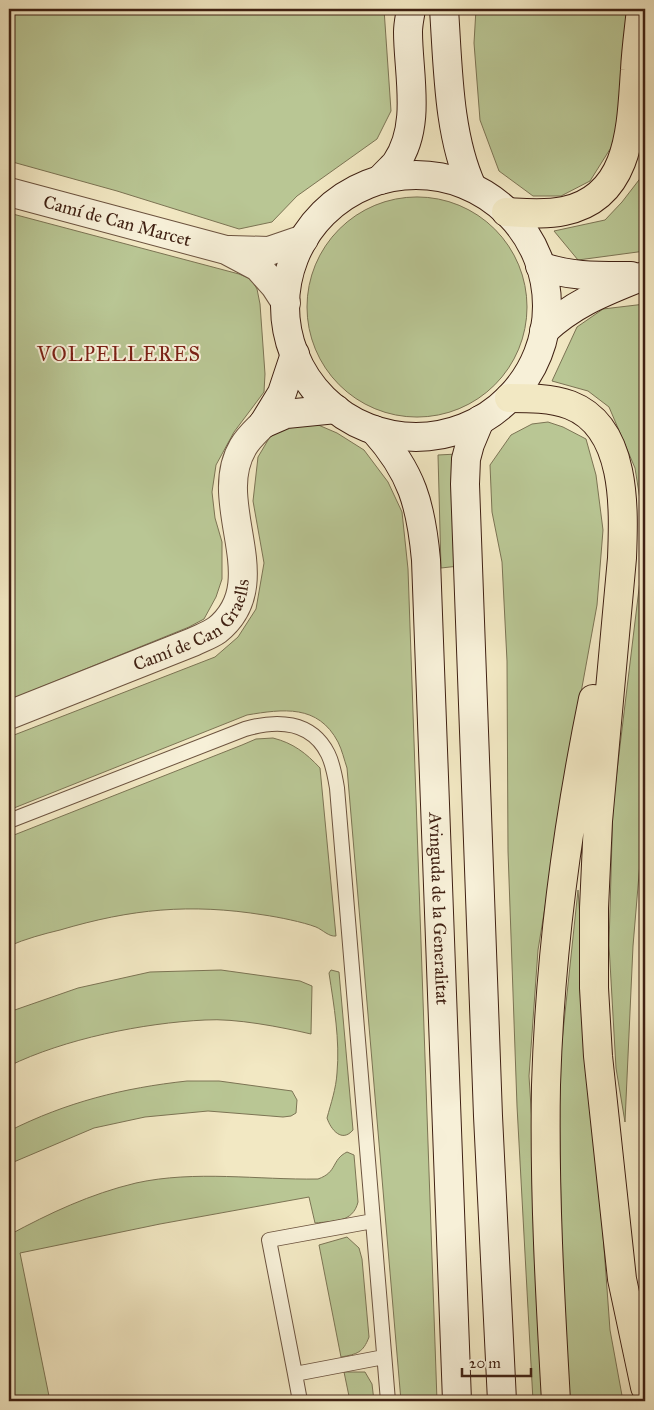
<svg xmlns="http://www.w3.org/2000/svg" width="654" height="1410" font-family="'IM FELL Great Primer',serif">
  <rect width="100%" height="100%" fill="#f2e8c3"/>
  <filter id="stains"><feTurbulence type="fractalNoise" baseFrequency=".004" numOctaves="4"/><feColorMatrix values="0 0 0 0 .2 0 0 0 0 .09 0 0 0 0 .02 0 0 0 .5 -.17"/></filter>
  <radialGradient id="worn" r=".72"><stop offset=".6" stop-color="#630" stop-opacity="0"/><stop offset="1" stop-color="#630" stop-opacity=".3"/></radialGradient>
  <!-- green -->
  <path fill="#b9c694" stroke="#7c7454" d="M9 9H384L391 111 377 139 297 196 272 222 239 229 117 191 9 161Z
    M476 9H627L617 138 590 181 561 196H533L499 171 480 120 474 43Z
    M645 153V251L578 260 554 231 605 220 622 202 642 176Z
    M307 307a110 110 0 1 1 220 0a110 110 0 1 1-220 0Z
    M9 213 239 274 251 279 257 289 260 304 265 374 264 392 234 432 216 465 212 492 215 518 222 542V579L216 597 204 619 189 627 9 700Z
    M645 304V531L635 468 609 407 588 391 552 381 577 327 603 309Z
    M309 421 337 433 364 450 388 482 402 512 408 569 437 1401H401L347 768C344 759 342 750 338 742 318 704 283 709 247 715L9 810V737L215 657 238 637 256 609 264 563 253 501 258 457 271 435 289 424Z
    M548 422 563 427 586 439 596 475 603 530 597 605 572 742 538 950 529 1076 536 1186 544 1401H533L517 1106 508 851 507 661 502 562 492 512 490 465 511 435 532 424Z
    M457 454 459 566 441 568 438 455Z
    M645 539V803L633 946 625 1122 616 1068 609 945 613 804Z
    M273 738C293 743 306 753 320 768L336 936C329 937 323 930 316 927 303 922 278 917 264 915 190 903 131 909 60 930 43 934 25 939 9 946V837L242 745 256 739Z
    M578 890 610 1330 623 1401H568L562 1292 559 1070Z
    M221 970 300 981 312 986 311 1034C281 1027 235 1018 205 1020 143 1023 64 1039 9 1066V1012L78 988 150 972Z
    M331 970 339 972 353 1130C342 1143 331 1130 327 1118 331 1103 336 1089 337 1073 340 1040 334 1006 329 973Z
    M187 1081H219L292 1091 297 1100 296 1113 291 1116 283 1117 208 1111 145 1117 94 1128 9 1164V1131C67 1102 123 1088 187 1081Z
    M347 1152 354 1155 358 1202C353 1223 333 1221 315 1223L309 1197 160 1224 20 1253 50 1401H9V1235C50 1213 90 1194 136 1183 195 1170 258 1180 318 1179 338 1172 331 1160 347 1152Z
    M347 1237 359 1248 362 1259 369 1337C363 1353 357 1354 341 1357L319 1245Z
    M344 1372H365L372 1384 374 1401H350Z"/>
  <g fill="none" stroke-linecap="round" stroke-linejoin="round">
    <defs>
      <path id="lane" d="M9 821 245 729C276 720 311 720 328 754 333 764 335 776 337 788L388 1401
        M373 1221 269 1240 295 1374 384 1357
        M295 1374 300 1401"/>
      <g id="street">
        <path id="s1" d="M9 192 226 250 258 267 275 286 286 303"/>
        <path d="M230 250 269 251 304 239"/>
        <path id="s2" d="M9 715 193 642C201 638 210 635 217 630 277 582 209 504 243 447 248 438 256 431 263 424"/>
      </g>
      <g id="secondary">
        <path d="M444 9C448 66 448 135 472 187"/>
        <circle cx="416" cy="306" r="131"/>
        <path d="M380 180C385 174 391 169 396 163 422 126 408 73 408 32 408 24 410 16 411 9"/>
        <path d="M540 266C570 277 600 276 631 276"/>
        <path d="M544 331C574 303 604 292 641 277"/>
        <path d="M480 420 470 444 466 459 465 484 488 1116 502 1401"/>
        <path d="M263 424 282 393 295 354"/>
        <path d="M263 424 286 414 336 409"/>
        <path id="s3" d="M374 430C412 472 421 505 426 560L457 1401"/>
      </g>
      <path id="highway" d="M506 212C526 213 545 215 564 211 632 197 631 124 635 70 636 49 639 29 641 9
        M509 398C529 398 551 398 570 405 627 427 624 508 622 558L598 821 594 908V988L598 1056 622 1279 645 1387
        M556 1401C550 1296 544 1190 546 1085 550 956 567 826 593 699"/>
    </defs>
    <!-- lane casing -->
    <use href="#lane" stroke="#6c533f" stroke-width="16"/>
    <!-- street casing -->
    <use href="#street" stroke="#6c533f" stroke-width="30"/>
    <!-- secondary casing -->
    <use href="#secondary" stroke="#402113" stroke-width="30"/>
    <!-- highway casing -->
    <use href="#highway" stroke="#402113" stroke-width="30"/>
    <!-- lane -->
    <use href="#lane" stroke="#f7f0d8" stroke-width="14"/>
    <!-- street -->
    <use href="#street" stroke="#f7f0d8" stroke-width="28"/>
    <!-- secondary -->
    <use href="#secondary" stroke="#f7f0d8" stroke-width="28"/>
    <!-- highway -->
    <use href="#highway" stroke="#f2e8c3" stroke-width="28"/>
  </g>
  <g text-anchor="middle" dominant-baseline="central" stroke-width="4" stroke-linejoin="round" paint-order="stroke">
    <!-- street labels -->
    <g font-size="18" fill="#402113" stroke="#f7f0d8">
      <text stroke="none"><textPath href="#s1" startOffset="112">Camí de Can Marcet</textPath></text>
      <text stroke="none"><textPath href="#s2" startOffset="209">Camí de Can Graells</textPath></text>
      <text stroke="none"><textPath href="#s3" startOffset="492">Avinguda de la Generalitat</textPath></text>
    </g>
    <!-- quarter labels -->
    <g font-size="20" letter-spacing="1" fill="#7a1f14" stroke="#f7f0d8">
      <text x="119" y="354">VOLPELLERES</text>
    </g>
  </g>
  <!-- margin -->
  <rect width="654" height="1410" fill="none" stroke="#f2e8c3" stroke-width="30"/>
  <rect x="10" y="10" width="634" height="1390" fill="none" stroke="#402113" stroke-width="2.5"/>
  <rect x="15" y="15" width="624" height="1380" fill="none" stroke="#402113"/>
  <!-- scale -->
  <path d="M462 1368v8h69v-8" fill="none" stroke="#402113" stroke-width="2.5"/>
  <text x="469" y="1368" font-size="15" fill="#402113" stroke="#f7f0d8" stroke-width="4" paint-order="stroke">20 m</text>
  <rect width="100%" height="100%" filter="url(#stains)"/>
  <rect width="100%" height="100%" fill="url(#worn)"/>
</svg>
